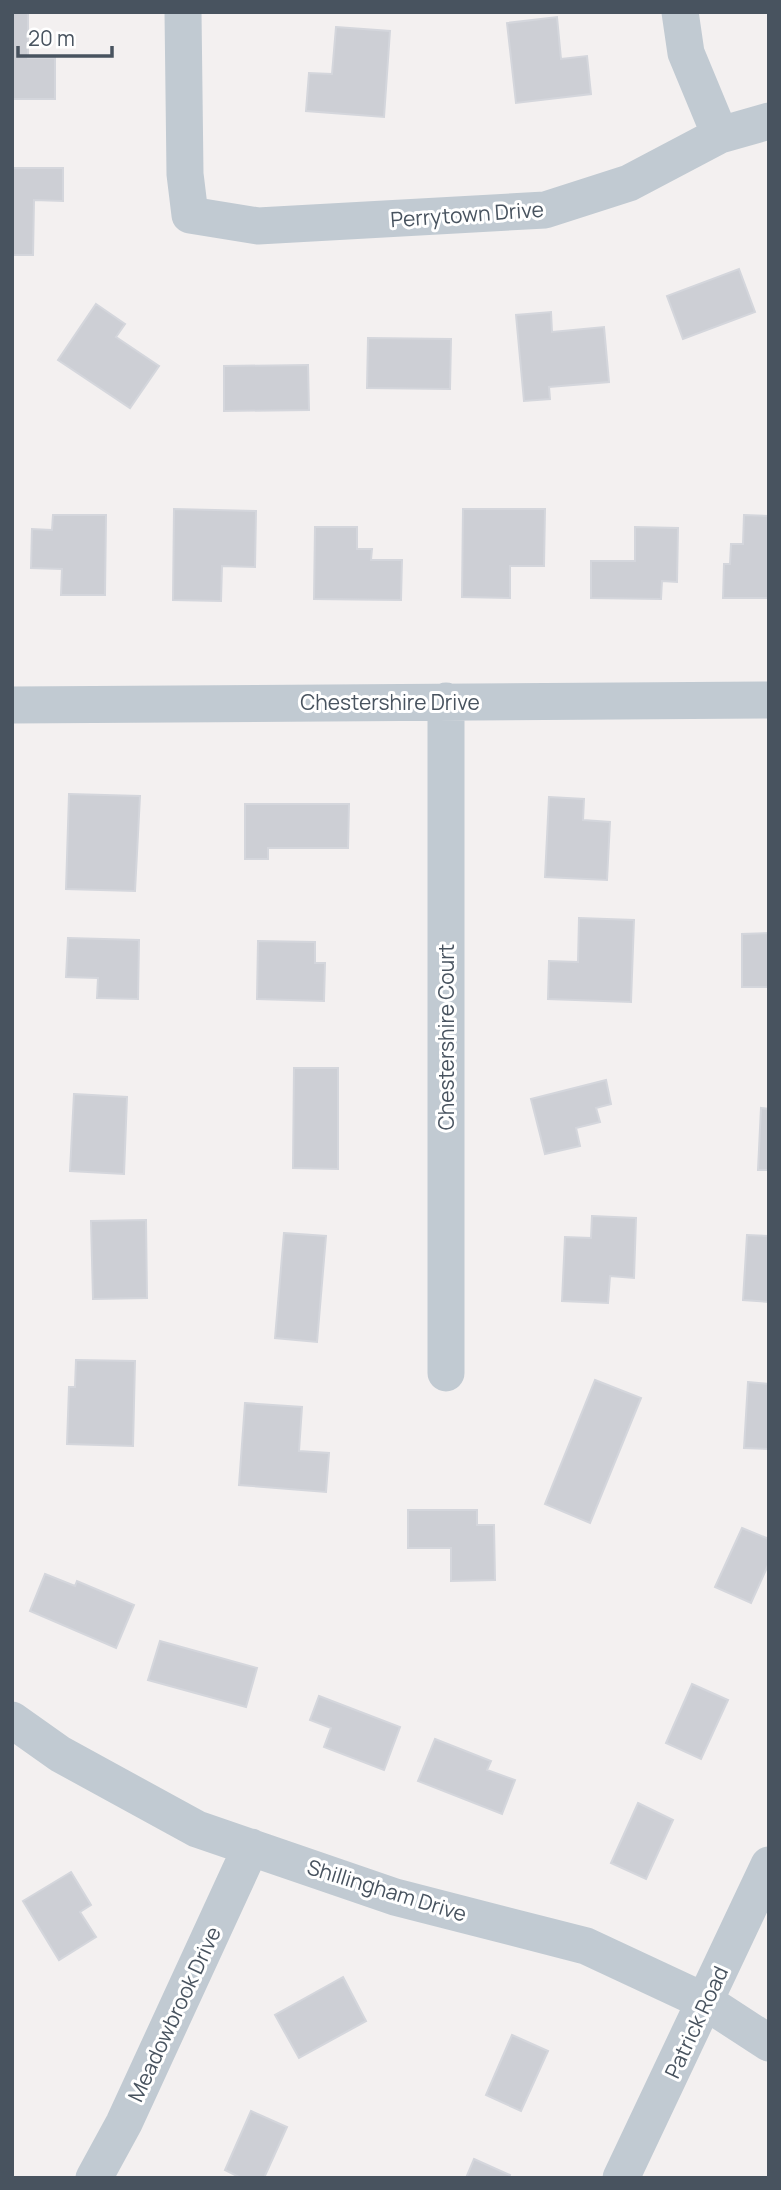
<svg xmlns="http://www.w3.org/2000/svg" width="781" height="2190" font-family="Manrope,sans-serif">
  <rect width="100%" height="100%" fill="#f3f0f0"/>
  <!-- building -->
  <path fill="#cdcfd5" stroke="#d4d6dc" stroke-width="2" d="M12 12H28V58H55V99H12Z
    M557 17 561 59 587 56 591 94 516 103 507 23Z
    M336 27 390 31 384 117 306 111 309 73 332 74Z
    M12 168H63V201L34 200 33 255H12Z
    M739 269 755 312 683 339 667 296Z
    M96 304 125 324 116 337 159 366 130 408 58 360Z
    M551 312 552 332 604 327 609 382 549 387 550 399 524 401 516 315Z
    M368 338 451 339 450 389 367 388Z
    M308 365 309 410 224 411V366Z
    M174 509 256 511 255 567 222 566 221 601 173 600Z
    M463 509H545L544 566H510V598L462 597Z
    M53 515H106L105 595H61L62 569 31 568 32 529 52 530Z
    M744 515 769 516V598H723L724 564H730L731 544H743Z
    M315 527H357V549H372L371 560H402L401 600 314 599Z
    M635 527 678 528 677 582 662 581 661 599 591 598V561H635Z
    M69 794 140 796 135 891 66 889Z
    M549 797 584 799 583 820 610 822 607 880 545 877Z
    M245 804H349L348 848H268V859H245Z
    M579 918 634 920 631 1002 548 999 549 961 578 962Z
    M769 933V987H742V934Z
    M68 938 139 940 138 999 97 998 98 978 66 977Z
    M258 941 315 942V963H325L324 1001 257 999Z
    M294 1068H338V1169L293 1168Z
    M606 1080 611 1104 596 1108 600 1122 576 1128 580 1146 545 1154 531 1099Z
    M74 1094 127 1097 124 1174 70 1171Z
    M761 1108 769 1109V1170H758Z
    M592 1216 636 1218 634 1278 610 1276 608 1303 562 1301 565 1237 591 1238Z
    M146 1220 147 1298 93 1299 91 1221Z
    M284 1233 326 1236 317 1342 275 1338Z
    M747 1235 769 1236V1302L743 1300Z
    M76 1360 135 1361 133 1446 67 1444 69 1387H75Z
    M595 1380 641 1398 590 1523 545 1504Z
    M748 1382 769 1384V1449L744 1448Z
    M245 1403 302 1407 299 1451 329 1453 326 1492 239 1485Z
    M408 1510H477V1525H494L495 1580 451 1581V1548H408Z
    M742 1528 769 1539V1563L751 1603 715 1587Z
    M45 1574 75 1586 77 1581 134 1605 116 1648 30 1611Z
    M160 1641 257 1668 246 1707 148 1680Z
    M692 1684 728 1700 701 1759 666 1743Z
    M319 1696 400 1727 384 1770 324 1747 331 1728 310 1720Z
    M435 1739 491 1761 487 1770 515 1780 502 1814 418 1781Z
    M638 1803 673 1820 646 1879 611 1863Z
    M71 1872 91 1905 80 1912 96 1937 59 1960 23 1901Z
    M343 1977 366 2021 299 2058 275 2015Z
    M512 2035 548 2051 521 2111 486 2095Z
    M251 2111 287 2127 264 2178H241L225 2170Z
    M474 2159 510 2175 509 2178H466Z"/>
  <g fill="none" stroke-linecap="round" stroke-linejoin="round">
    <!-- minor -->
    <path stroke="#c1cad2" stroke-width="37" d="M183 12 185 174 190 215 258 226 545 210 629 183 720 135 769 121
      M680 12 686 53 720 135
      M446 701V1373
      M12 705 769 700
      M12 1720 60 1754 197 1829 395 1897 586 1946 706 2002 769 2043
      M94 2178 124 2123 251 1847
      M621 2178 769 1865"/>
  </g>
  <g text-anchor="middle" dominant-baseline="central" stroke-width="6" stroke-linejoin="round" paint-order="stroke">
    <!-- street labels -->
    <g font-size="21" fill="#48535f" stroke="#fff">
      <text transform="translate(467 214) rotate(-4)">Perrytown Drive</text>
      <text x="390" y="702">Chestershire Drive</text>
      <text transform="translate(446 1037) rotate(-90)">Chestershire Court</text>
      <text transform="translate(387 1890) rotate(17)">Shillingham Drive</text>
      <text transform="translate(174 2014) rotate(-65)">Meadowbrook Drive</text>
      <text transform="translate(696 2022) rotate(-65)">Patrick Road</text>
    </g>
  </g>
  <!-- border -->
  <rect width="781" height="2190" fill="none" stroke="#48535f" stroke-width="28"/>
  <!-- scale -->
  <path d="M18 46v10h94v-10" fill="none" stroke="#48535f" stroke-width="3.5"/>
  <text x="28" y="46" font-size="21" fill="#48535f" stroke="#ffffff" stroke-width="5" paint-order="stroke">20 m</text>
</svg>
